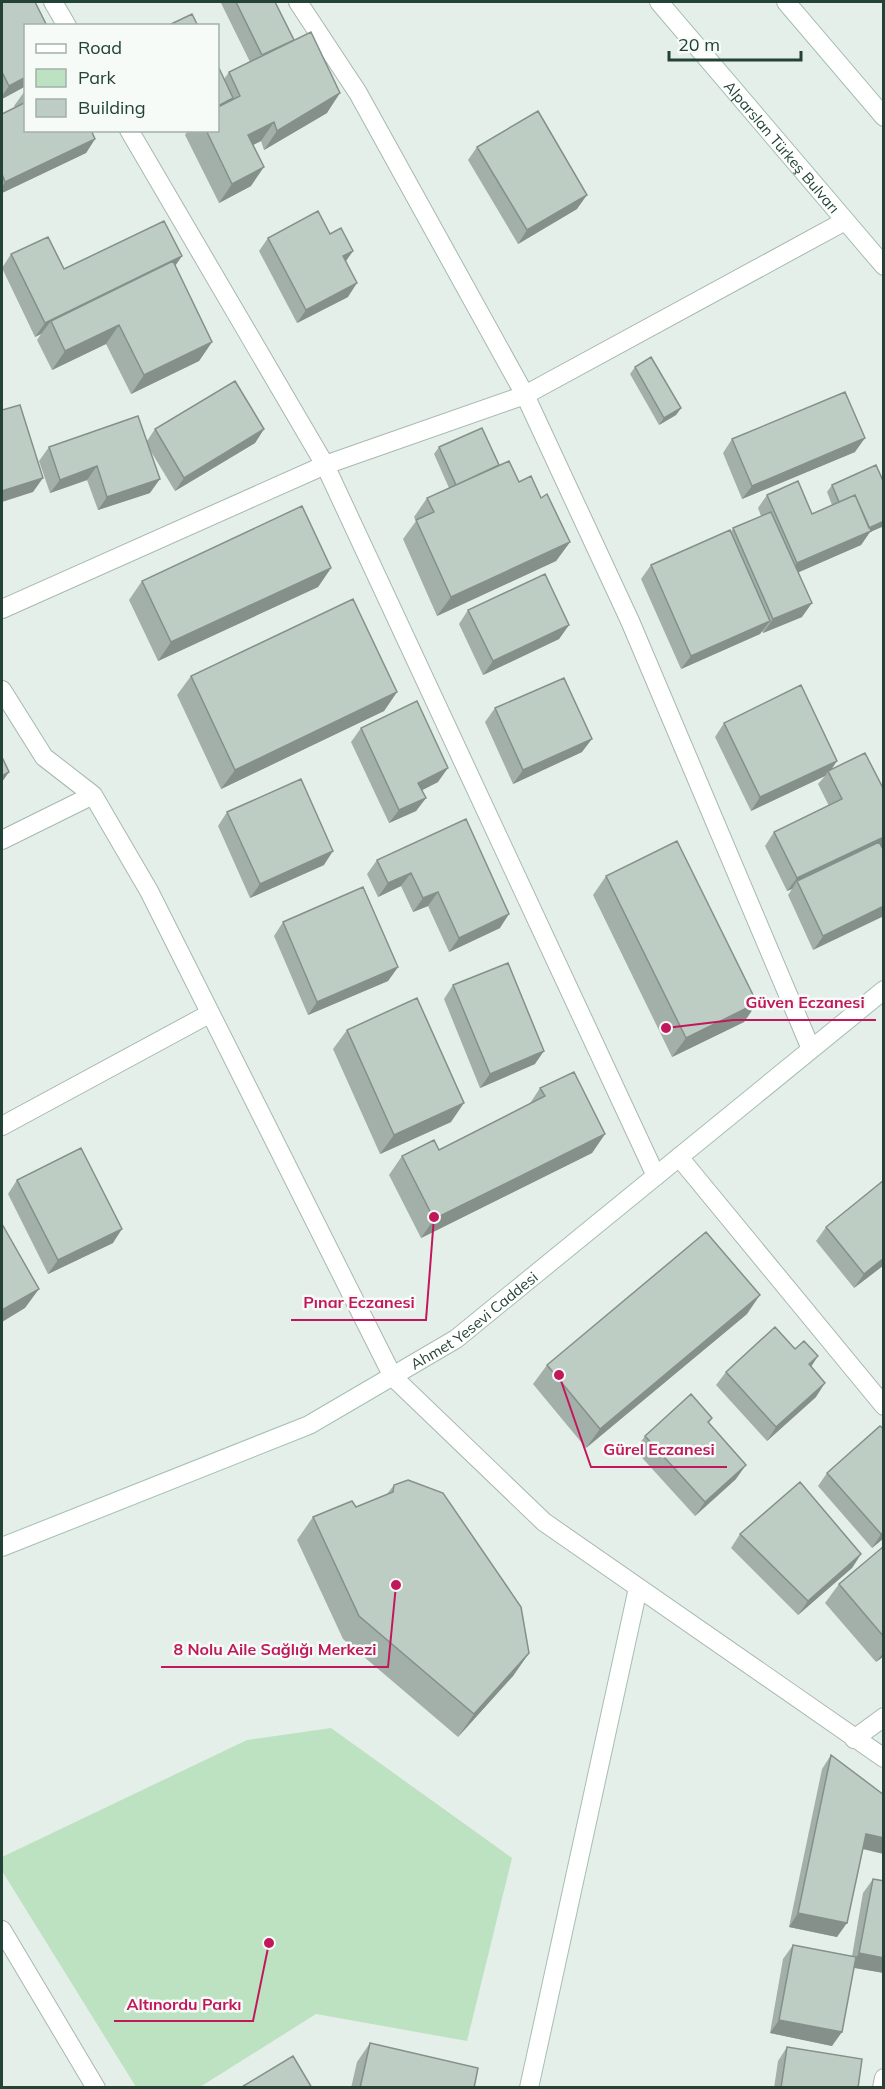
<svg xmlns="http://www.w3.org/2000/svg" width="885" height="2089" font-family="Mulish,sans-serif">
  <rect width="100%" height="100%" fill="#e5efe9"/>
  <!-- green -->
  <path fill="#bde2c1" d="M331 1728 512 1858 467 2041 316 2014 200 2087H136L2 1871V1857L247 1740Z"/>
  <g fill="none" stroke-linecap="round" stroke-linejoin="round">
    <defs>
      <path id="street" d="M53 2 67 26
        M298 2 358 93 525 395 630 621 811 1049
        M129 130 325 465 656 1176
        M2 609 325 465 525 395 845 221
        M2 690 44 757 93 795 149 891 393 1377 544 1522 884 1758
        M2 840 93 795
        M2 1126 209 1014
        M679 1157 884 1406
        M854 1739 884 1717
        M2 1930 96 2088
        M882 2088 884 2078"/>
      <g id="secondary">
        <path id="s1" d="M659 2 884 266"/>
        <path d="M786 2 884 117"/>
        <path id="s2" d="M2 1547 309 1425 456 1339 884 990"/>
        <path d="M529 2088 638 1588"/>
      </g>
    </defs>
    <!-- street casing -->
    <use href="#street" stroke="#a7b8af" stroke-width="20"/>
    <!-- secondary casing -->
    <use href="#secondary" stroke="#a5bfb2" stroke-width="20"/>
    <!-- street -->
    <use href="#street" stroke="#fff" stroke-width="18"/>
    <!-- secondary -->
    <use href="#secondary" stroke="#fff" stroke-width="18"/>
  </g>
  <!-- wall -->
  <path fill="#a3b0a9" d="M2 2 26 26V86L2 99Z
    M222 2H275L327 113 264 150 261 141 253 145 251 186 219 203 185 135 188 130H218L224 79 229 72 250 62 221 3Z
    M26 91V130L95 139 86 153 2 193V114L15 107 14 106 24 92Z
    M477 147 577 209 518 244 468 160Z
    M330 234 353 251 346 261 348 297 297 323 259 251 268 238Z
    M11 254 64 269 182 256 175 266 212 342 199 361 131 394 106 344 52 370 37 340 41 334 35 337 2 268Z
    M635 367 681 408 676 415 659 425 630 374Z
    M155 429H264L255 443 175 491 150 450V493L98 510 87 480 50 493 39 461 49 447 147 441Z
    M732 439 855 452 742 499 723 453Z
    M439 447 499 465 541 498 570 542 556 561 437 616 403 539 416 521 414 517 427 498 449 488 434 454Z
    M884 483V526L870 532 861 545 798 572 802 617 763 633 762 631 760 634 681 669 641 579 651 565 731 532 733 528 761 516 758 508 767 495 812 514 832 505 827 492 832 485Z
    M331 568 318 587 158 661 129 600 142 581Z
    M468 610 569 625 559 639 483 675 459 624Z
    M191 676 397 692 384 711 221 789 177 695Z
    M495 708 582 752 513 784 485 722Z
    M724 723 831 769 884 790V846L881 847 884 851 813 950 788 895 792 889 787 891 765 846 774 832 829 806 818 784 825 776 751 811 715 737Z
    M361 728 438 782 422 790 426 798 416 811 389 823 351 742Z
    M227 812 324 865 250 898 218 826Z
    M466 819 500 928 449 952 428 906 413 912 401 886 378 897 367 874 377 860Z
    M606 876 757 1003 744 1022 672 1057 593 895Z
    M283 922 398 967 388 981 308 1015 274 936Z
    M453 985 535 1064 480 1088 444 999Z
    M347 1030 451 1122 380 1154 333 1049Z
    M540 1088 605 1134 592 1153 421 1238 389 1175 402 1156 439 1150 529 1105Z
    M17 1180 113 1243 48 1274 8 1194Z
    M884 1180V1265L854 1288 816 1241 826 1227Z
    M747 1314 586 1448 533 1384 547 1365Z
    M811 1367 816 1397 767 1441 716 1385 726 1372Z
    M712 1418 709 1423 736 1479 695 1516 635 1450 645 1436Z
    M880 1426 884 1538 872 1548 818 1486 827 1473Z
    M394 1485 529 1653 513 1676 458 1737 343 1639 297 1540 313 1517 356 1507 387 1494Z
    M740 1534 861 1554 852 1568 798 1615 731 1548Z
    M884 1546V1656L876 1662 825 1603 839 1584Z
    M831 1755 884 1795V1854L862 1849 837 1937 789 1927 822 1769Z
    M873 1879 884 1881V1973L854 1968 832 2046 770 2033 783 1959 793 1945 852 1956 863 1893Z
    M370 2043 474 2088H351L357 2062Z
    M787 2047 858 2088H774L778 2061Z"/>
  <!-- shaded-wall -->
  <path fill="#849089" d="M26 77V86L2 99V96L9 86Z
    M340 93 327 113 264 150 277 131Z
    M274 122 261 141 235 154 248 135Z
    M95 139 86 153 2 193V187L5 182Z
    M264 167 251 186 219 203 232 184Z
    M587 195 577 209 518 244 527 230Z
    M353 251 343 265V256Z
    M182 256 172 270 51 321 41 334 35 337 45 323Z
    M357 283 348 297 297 323 306 310Z
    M119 325 106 344 52 370 65 351Z
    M212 342 199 361 131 394 144 375Z
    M681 408 676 415 659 425 664 418Z
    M264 429 255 443 175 491 184 478Z
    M865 438 855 452 742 499 752 486Z
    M97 466 87 480 50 493 60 480Z
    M43 478 33 492 2 502V491Z
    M160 479 150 493 98 510 107 497Z
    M884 521V526L870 532 861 545 788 577 797 563Z
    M570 542 556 561 437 616 451 597Z
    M331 568 318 587 158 661 171 642Z
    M812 603 802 617 763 633 773 619Z
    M770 621 760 634 681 669 691 656Z
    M569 625 559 639 483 675 493 661Z
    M397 692 384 711 221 789 235 770Z
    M592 739 582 752 513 784 523 770Z
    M837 761 829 773 828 771 825 776 751 811 760 797Z
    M448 768 438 782 409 797 418 783Z
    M9 772 2 782V776Z
    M426 798 416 811 389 823 399 810Z
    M884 837V846L799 886 797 881 792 889 787 891 797 878Z
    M333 851 324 865 250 898 260 884Z
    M411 873 401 886 378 897 388 883Z
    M438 892 428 906 413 912 423 898Z
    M884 906V916L813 950 823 936Z
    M509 914 500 928 449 952 459 938Z
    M398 967 388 981 308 1015 317 1002Z
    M757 1003 744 1022 672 1057 686 1038Z
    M544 1051 535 1064 480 1088 490 1074Z
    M464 1103 451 1122 380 1154 394 1135Z
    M605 1134 592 1153 421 1238 434 1219Z
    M122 1229 113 1243 48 1274 58 1260Z
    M884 1258V1265L854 1288 864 1274Z
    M39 1289 25 1308 2 1322V1310Z
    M760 1295 747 1314 586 1448 600 1429Z
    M818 1356 809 1370V1364Z
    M825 1383 816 1397 767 1441 776 1427Z
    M746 1465 736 1479 695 1516 705 1502Z
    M884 1532V1538L872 1548 881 1534Z
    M861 1554 852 1568 798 1615 808 1601Z
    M884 1652V1656L876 1662Z
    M529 1653 513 1676 458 1737 474 1714Z
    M866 1834 884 1838V1854L856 1847Z
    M798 1913 847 1923 837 1937 789 1927Z
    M859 1953 884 1958V1973L850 1967Z
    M779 2020 842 2032 832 2046 770 2033Z"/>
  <!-- building -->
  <path fill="#bdcdc4" stroke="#849089" stroke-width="1.5" d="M2 2H35L47 26H26V77L9 86 2 72Z
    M236 2H275L294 40 262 55Z
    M192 14 198 26H167Z
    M311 32 340 93 277 131 274 122 248 135 264 167 232 184 206 130H218V107L240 96 229 72Z
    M218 66 233 98 218 106Z
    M26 102V130H91L95 139 5 182 2 174V114Z
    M538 111 587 195 527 230 477 147Z
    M318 211 330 234 341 228 353 251 343 256 357 283 306 310 268 238Z
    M164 221 182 256 45 323 11 254 48 237 64 269Z
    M173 261 212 342 144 375 119 325 65 351 51 321Z
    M651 357 681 408 664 418 635 367Z
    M235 381 264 429 184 478 155 429Z
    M845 392 865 438 752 486 732 439Z
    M20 405 43 478 2 491V410Z
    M138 416 160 479 107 497 97 466 60 480 49 447Z
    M482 428 499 465 456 485 439 447Z
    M509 461 519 482 531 476 541 498 547 494 570 542 451 597 416 520 434 512 427 498Z
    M876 465 884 483V521L869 528 855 495 839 502 832 485Z
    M798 481 812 514 855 495 871 531 797 563 767 495Z
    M302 506 331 568 171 642 142 581Z
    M771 512 812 603 773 619 733 528Z
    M730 530 770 621 691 656 651 565Z
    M545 574 569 625 493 661 468 610Z
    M353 599 397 692 235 770 191 676Z
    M564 678 592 739 523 770 495 708Z
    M801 685 837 761 760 797 724 723Z
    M417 701 448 768 418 783 426 798 399 810 361 728Z
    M865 753 884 790V837L797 878 774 832 842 799 828 771Z
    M2 757 9 772 2 776Z
    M301 779 333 851 260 884 227 812Z
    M466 819 509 914 459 938 438 892 423 898 411 873 388 883 377 860Z
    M677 841 757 1003 686 1038 606 876Z
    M879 842 884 851V906L823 936 797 881Z
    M363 887 398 967 317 1002 283 922Z
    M508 963 544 1051 490 1074 453 985Z
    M417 998 464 1103 394 1135 347 1030Z
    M574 1072 605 1134 434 1219 402 1156 434 1140 439 1150 545 1096 540 1088Z
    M81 1148 122 1229 58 1260 17 1180Z
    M884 1180V1258L864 1274 826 1227Z
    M2 1224 39 1289 2 1310Z
    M706 1232 760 1295 600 1429 547 1365Z
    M775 1327 795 1349 804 1341 818 1356 809 1364 825 1383 776 1427 726 1372Z
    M691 1394 712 1418 708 1422 746 1465 705 1502 645 1436Z
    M880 1426 884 1429V1532L881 1534 827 1473Z
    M408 1480 443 1493 521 1607 529 1653 474 1714 359 1616 313 1517 352 1501 356 1507 393 1492 394 1485Z
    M800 1482 861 1554 808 1601 740 1534Z
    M884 1546V1637L839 1584Z
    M831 1755 884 1795V1838L866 1834 847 1923 798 1913Z
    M873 1879 884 1881V1958L859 1953Z
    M793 1945 856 1957 842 2032 779 2020Z
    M370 2043 478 2068 474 2088H360Z
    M787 2047 862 2059 858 2088H781Z
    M293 2056 312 2088H240Z"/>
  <g text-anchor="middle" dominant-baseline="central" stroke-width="5" stroke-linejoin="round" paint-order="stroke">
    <!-- street labels -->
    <g font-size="15" fill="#224335" stroke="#f6fbf8">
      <text stroke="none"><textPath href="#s1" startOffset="190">Alparslan Türkeş Bulvarı</textPath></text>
      <text stroke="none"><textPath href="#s2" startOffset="526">Ahmet Yesevi Caddesi</textPath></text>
    </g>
  </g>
  <!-- callouts -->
  <path fill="none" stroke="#c2185b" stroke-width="2" d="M666 1028L733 1020H876M434 1217L426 1320H291M559 1375L591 1467H727M396 1585L388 1667H161M269 1943L253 2021H114"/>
  <g fill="#c2185b" stroke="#f6fbf8" stroke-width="2">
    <circle cx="666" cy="1028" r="6"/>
    <circle cx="434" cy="1217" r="6"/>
    <circle cx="559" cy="1375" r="6"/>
    <circle cx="396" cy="1585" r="6"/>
    <circle cx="269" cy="1943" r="6"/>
  </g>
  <g font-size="16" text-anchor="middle" font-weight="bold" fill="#c2185b" stroke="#f6fbf8" stroke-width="5" stroke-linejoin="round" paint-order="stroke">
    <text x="805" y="1008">Güven Eczanesi</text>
    <text x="359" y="1308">Pınar Eczanesi</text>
    <text x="659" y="1455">Gürel Eczanesi</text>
    <text x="275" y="1655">8 Nolu Aile Sağlığı Merkezi</text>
    <text x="184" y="2010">Altınordu Parkı</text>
  </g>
  <!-- border -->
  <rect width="885" height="2089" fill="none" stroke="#224335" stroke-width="6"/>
  <!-- legend -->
  <rect x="24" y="24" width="195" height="108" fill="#f6fbf8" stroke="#a1b1aa" stroke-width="1.5"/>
  <rect x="36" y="44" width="30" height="9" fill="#ffffff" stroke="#a1b1aa" stroke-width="1.5"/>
  <text x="78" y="54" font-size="18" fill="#224335">Road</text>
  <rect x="36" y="69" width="30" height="18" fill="#bde2c1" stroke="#a1b1aa" stroke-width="1.5"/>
  <text x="78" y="84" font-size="18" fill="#224335">Park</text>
  <rect x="36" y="99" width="30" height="18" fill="#bdcdc4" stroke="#a1b1aa" stroke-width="1.5"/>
  <text x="78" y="114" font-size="18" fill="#224335">Building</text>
  <!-- scale -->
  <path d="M669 51v9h132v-9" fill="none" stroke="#224335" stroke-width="3"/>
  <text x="678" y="51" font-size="18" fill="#224335" stroke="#f6fbf8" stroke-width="4.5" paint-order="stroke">20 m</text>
</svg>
